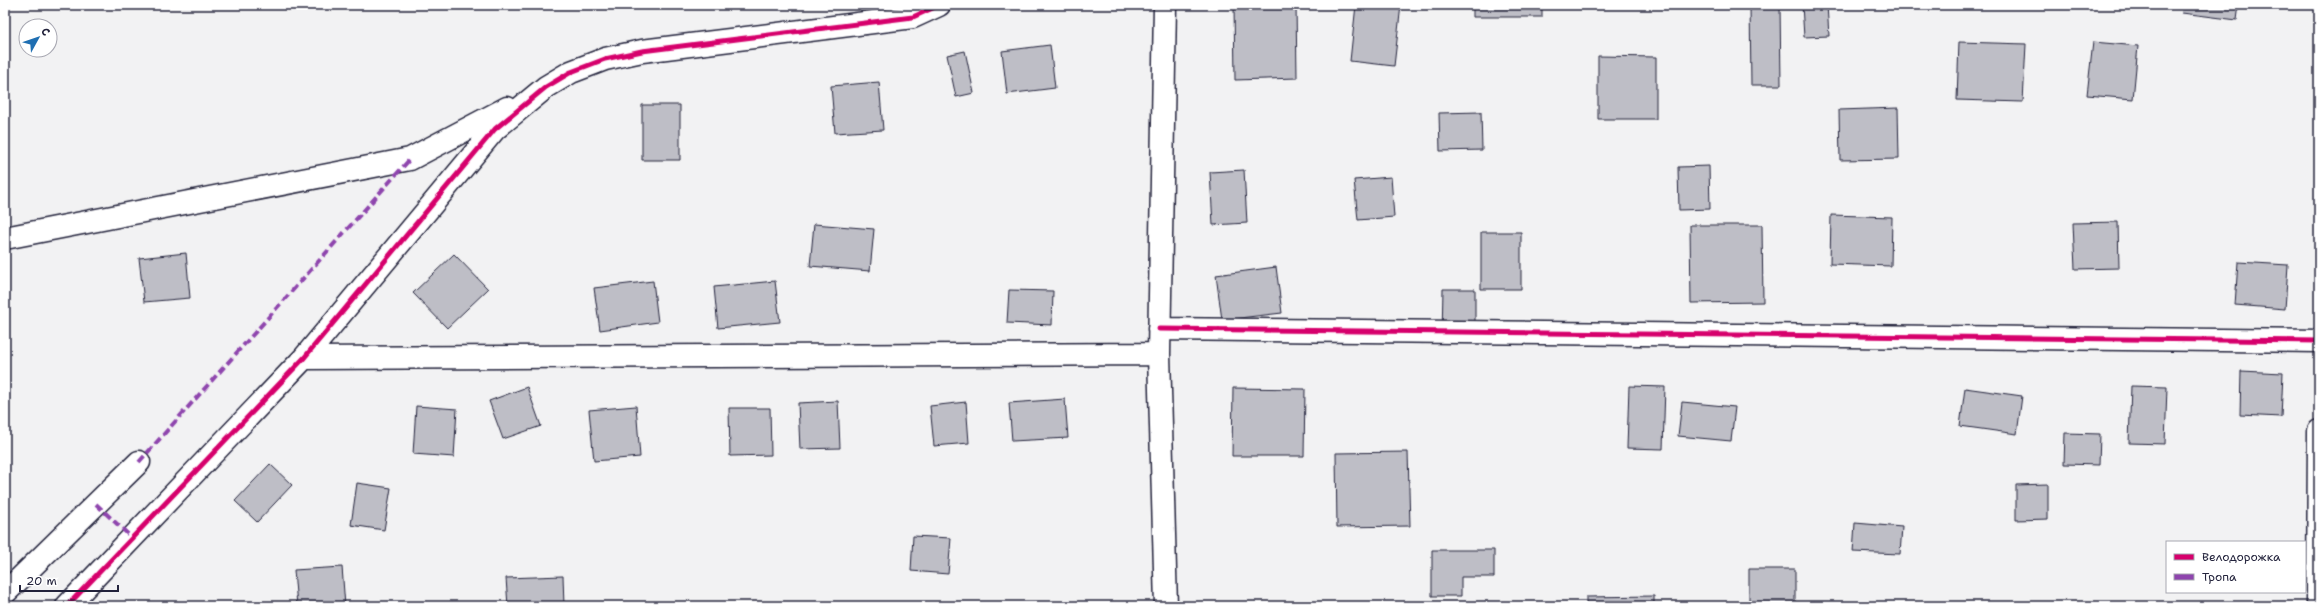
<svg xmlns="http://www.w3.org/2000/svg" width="2324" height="611" font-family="'Shantell Sans',sans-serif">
  <rect width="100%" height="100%" fill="#f2f2f3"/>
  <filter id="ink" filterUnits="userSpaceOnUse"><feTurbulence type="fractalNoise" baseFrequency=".025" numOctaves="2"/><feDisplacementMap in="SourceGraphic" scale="8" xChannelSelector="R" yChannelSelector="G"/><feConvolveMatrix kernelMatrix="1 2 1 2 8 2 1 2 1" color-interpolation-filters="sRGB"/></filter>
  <g filter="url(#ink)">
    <!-- building -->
    <path fill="#bebec6" stroke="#22223b" d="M1234 5H1296L1297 78 1235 80Z
      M1356 5H1401L1394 66 1350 61Z
      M1473 5H1542V17H1473Z
      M1750 5H1780L1781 85H1751Z
      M1802 5H1827L1829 36 1804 37Z
      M2183 5H2239L2237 20 2182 13Z
      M1959 42 2026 44 2023 102 1957 100Z
      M2093 42 2138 46 2133 99 2087 95Z
      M1050 45 1055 88 1007 94 1002 51Z
      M965 51 974 93 956 97 947 55Z
      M1598 56 1656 57V119H1598Z
      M879 82 883 130 835 133 831 86Z
      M642 105H680V160H642Z
      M1898 108 1899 159 1840 160 1839 110Z
      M1481 112 1482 150 1440 151 1439 113Z
      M1709 166 1710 209 1679 210 1678 167Z
      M1244 170 1247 223 1213 225 1210 172Z
      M1391 177 1394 217 1358 220 1354 180Z
      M1831 215 1892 217 1891 266 1830 264Z
      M2118 222 2119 268 2075 269 2073 223Z
      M814 224 874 229 870 271 810 266Z
      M1690 225H1762L1763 302 1691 303Z
      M1481 232H1521V289H1481Z
      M186 253 190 298 144 302 139 258Z
      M454 254 488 289 447 328 413 293Z
      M2238 262 2288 265 2285 309 2235 305Z
      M1276 267 1282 313 1222 320 1216 275Z
      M653 281 658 322 600 330 594 288Z
      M775 281 780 322 718 328 714 287Z
      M1443 289H1475V335H1442Z
      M1009 290 1053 291 1052 325 1007 323Z
      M2241 371 2283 373 2281 417 2240 415Z
      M1629 386 1665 387 1663 449 1627 448Z
      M2131 386 2167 387 2165 444 2129 443Z
      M527 387 541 426 503 439 489 401Z
      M1233 388 1305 389 1304 456H1232Z
      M1965 388 2022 396 2017 434 1960 426Z
      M1065 399 1068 438 1012 441 1009 403Z
      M838 401 840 448 800 449 798 403Z
      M966 402 969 443 934 446 930 406Z
      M1682 402 1735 407 1731 441 1678 436Z
      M416 406 457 409 454 457 413 454Z
      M636 406 640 457 594 461 589 410Z
      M729 408H770L771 455 730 456Z
      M2065 433 2100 434 2099 465 2064 464Z
      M1408 452 1410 526 1337 527 1336 453Z
      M270 464 292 485 257 522 235 501Z
      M357 483 391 488 384 530 351 525Z
      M2048 484V519L2016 520V485Z
      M1855 523 1902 527 1900 554 1853 552Z
      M913 536 951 538 948 574 911 571Z
      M1432 550H1494V577H1461V596H1432Z
      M342 567 345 606H297L294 570Z
      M1749 569H1795V606H1749Z
      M563 576 564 606H508L506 578Z
      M1654 596V606H1586V597Z"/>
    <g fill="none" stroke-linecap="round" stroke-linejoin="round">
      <defs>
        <path id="minor" d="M1165 5 1159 354 1166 606
          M5 238 410 159 507 108
          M1159 329 2319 341
          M304 358 1159 354
          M5 593 139 462
          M67 606 304 358 495 129 546 87 571 72 605 59 642 51 913 17 939 5
          M2318 606 2319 431"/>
      </defs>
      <!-- minor casing -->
      <use href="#minor" stroke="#22223b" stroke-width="25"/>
      <!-- minor -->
      <use href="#minor" stroke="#fff" stroke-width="22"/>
      <!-- quiet -->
      <path stroke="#8e44ad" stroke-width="4" stroke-dasharray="8 4" stroke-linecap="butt" d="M139 462 410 159
        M96 504 132 538"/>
      <defs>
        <path id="cycleway" d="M1159 329 2319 341
          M67 606 304 358 495 129 546 87 571 72 605 59 642 51 913 17 939 5"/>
      </defs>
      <!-- cycleway casing -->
      <use href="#cycleway" stroke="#fff" stroke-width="8"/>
      <!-- cycleway -->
      <use href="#cycleway" stroke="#d6006c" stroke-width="5"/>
    </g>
  </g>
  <!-- margin -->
  <rect width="2324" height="611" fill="none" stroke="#fff" stroke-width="20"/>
  <rect x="10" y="10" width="2304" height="591" fill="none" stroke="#22223b" stroke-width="1.5" filter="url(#ink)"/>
  <!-- legend -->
  <rect x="2166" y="541" width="140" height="52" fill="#ffffff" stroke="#a7a7b1"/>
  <rect x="2174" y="554" width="20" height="6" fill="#d6006c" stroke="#a7a7b1"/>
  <text x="2202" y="561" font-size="12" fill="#22223b">Велодорожка</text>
  <rect x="2174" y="574" width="20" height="6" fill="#8e44ad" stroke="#a7a7b1"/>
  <text x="2202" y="581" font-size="12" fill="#22223b">Тропа</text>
  <!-- north arrow -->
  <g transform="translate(38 38) rotate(50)"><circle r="19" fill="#ffffff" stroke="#a7a7b1"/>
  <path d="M0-3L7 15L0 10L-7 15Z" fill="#1f6fb2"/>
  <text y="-6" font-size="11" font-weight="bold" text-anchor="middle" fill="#22223b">С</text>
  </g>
  <!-- scale -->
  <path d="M20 585v6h98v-6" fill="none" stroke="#22223b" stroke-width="2"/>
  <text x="26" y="585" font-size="12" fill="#22223b" stroke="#ffffff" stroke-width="3" paint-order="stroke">20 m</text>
</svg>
